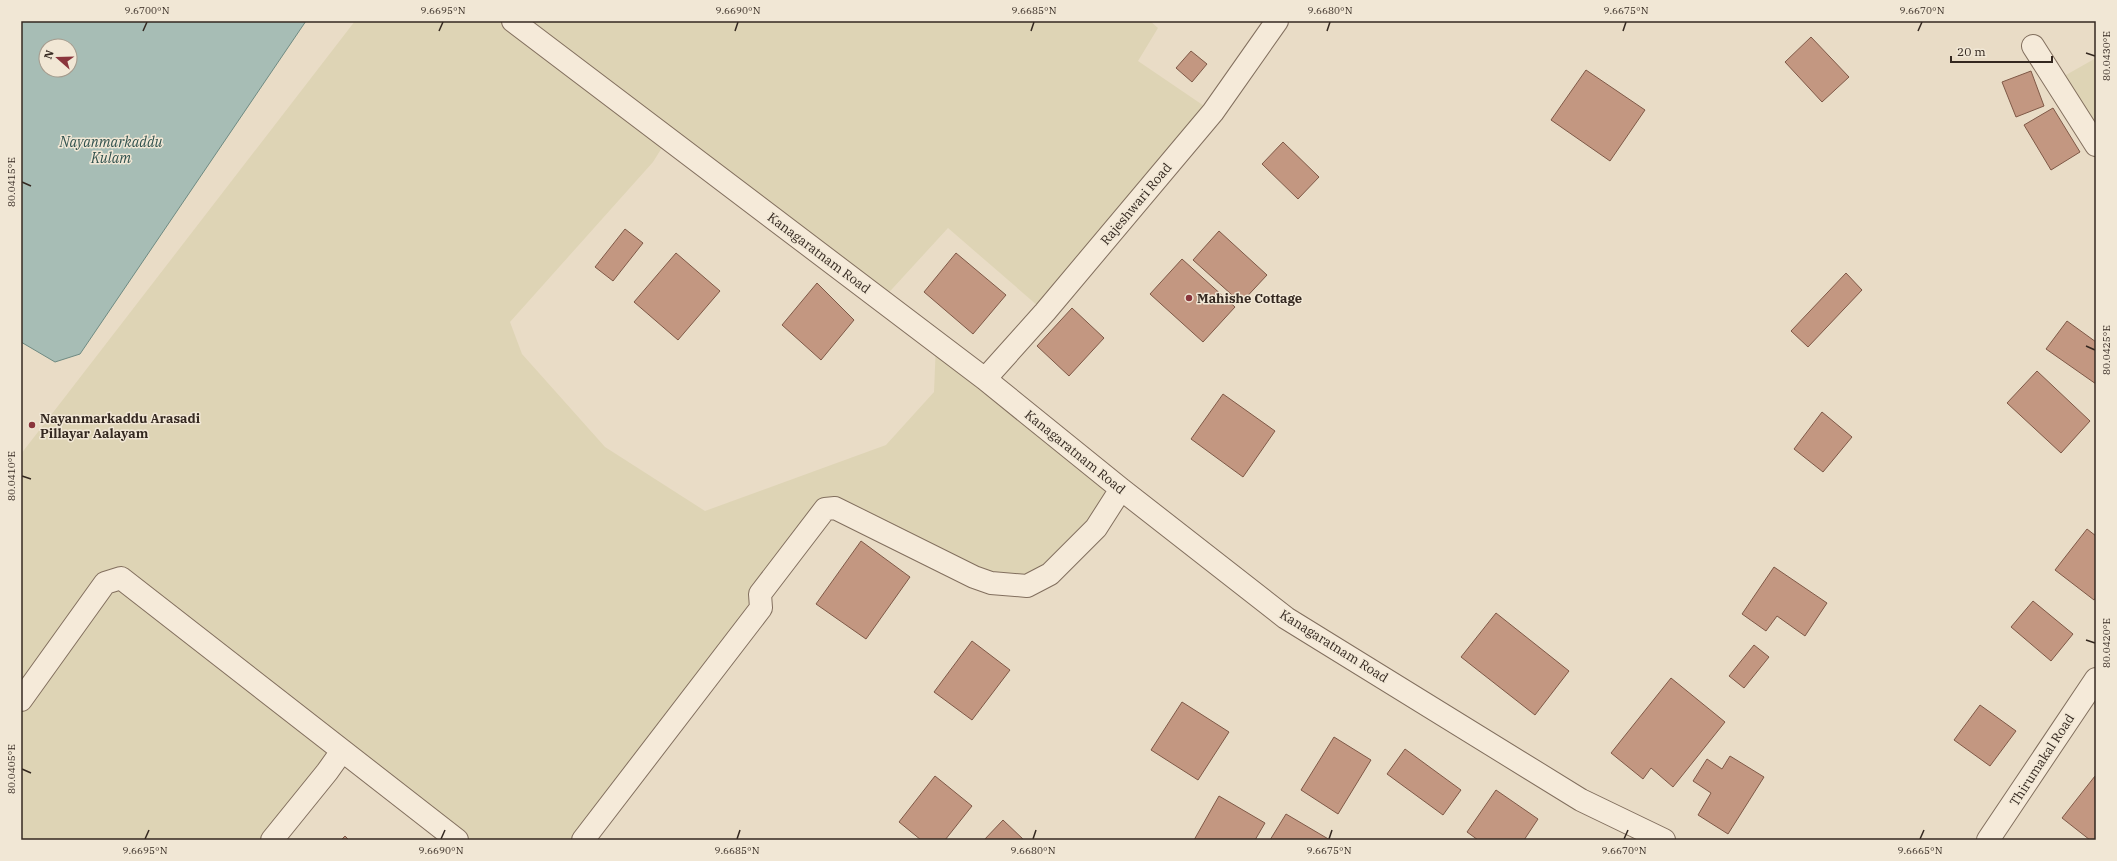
<svg xmlns="http://www.w3.org/2000/svg" width="2117" height="861" font-family="'IBM Plex Serif',serif">
  <rect width="100%" height="100%" fill="#e9dcc6"/>
  <!-- farmland -->
  <path fill="#ded4b5" d="M355 21H1150L1158 28 1138 61 1213 112 1045 312 948 228 882 300 668 138 653 162 510 322 522 354 605 447 705 511 886 445 934 392 936 343 1121 489 1050 574 991 583 836 508 583 840H457L342 751 272 840H21V454Z
    M2096 58V145L2057 83 2066 75Z"/>
  <!-- water -->
  <path fill="#a7bdb5" stroke="#6f8a82" fill-rule="evenodd" d="M21 21H306L80 354 55 362 21 342ZM46 46H70V70H46Z"/>
  <!-- building -->
  <path fill="#c39781" stroke="#7f5947" d="M1811 37 1849 77 1822 102 1785 62Z
    M1191 51 1207 64 1192 82 1176 68Z
    M1586 70 1645 110 1610 161 1551 120Z
    M2031 71 2044 106 2016 117 2002 82Z
    M2053 108 2080 152 2051 170 2024 125Z
    M1283 142 1319 177 1298 199 1262 164Z
    M625 229 643 243 613 281 595 267Z
    M1219 231 1267 275 1241 303 1193 260Z
    M676 253 720 291 678 340 634 302Z
    M956 253 1006 295 973 334 924 292Z
    M1182 259 1235 307 1203 342 1150 294Z
    M1846 273 1862 290 1808 347 1791 331Z
    M817 283 854 320 821 360 782 325Z
    M1072 308 1104 338 1069 376 1037 346Z
    M2067 321 2096 342V384L2046 349Z
    M2037 371 2090 421 2061 453 2007 403Z
    M1223 394 1275 431 1243 477 1191 439Z
    M1822 412 1852 437 1823 472 1794 449Z
    M2087 529 2096 536V597L2094 600 2055 570Z
    M861 541 910 577 866 639 816 604Z
    M1774 567 1827 603 1805 636 1777 616 1766 631 1742 614Z
    M2033 601 2073 634 2051 661 2011 627Z
    M1496 613 1569 671 1535 715 1461 657Z
    M972 641 1010 670 972 720 934 692Z
    M1754 645 1769 657 1744 688 1729 676Z
    M1671 678 1725 722 1673 787 1651 768 1643 779 1611 753Z
    M1182 702 1229 732 1198 780 1151 750Z
    M1980 705 2016 731 1990 766 1954 740Z
    M1334 737 1371 760 1338 814 1301 790Z
    M1405 749 1461 790 1443 815 1387 774Z
    M1730 756 1764 777 1728 834 1698 815 1711 793 1693 781 1707 759 1722 769Z
    M935 776 972 806 945 840H921L899 822Z
    M2095 776 2096 840H2090L2062 818Z
    M1496 790 1538 819 1524 840H1478L1467 832Z
    M1219 796 1265 823 1255 840H1194Z
    M1286 814 1330 840H1270Z
    M1003 820 1024 840H984Z
    M345 836 349 840H341Z"/>
  <g fill="none" stroke-linecap="round" stroke-linejoin="round">
    <defs>
      <path id="street" d="M513 21 985 379 1121 489 1286 618 1581 800 1664 840
        M2033 46 2096 145
        M985 379 1045 312 1213 112 1277 21
        M21 700 105 583 121 578 457 840
        M272 840 327 772 342 751
        M583 840 761 608 760 594 825 509 835 508 974 577 991 583 1027 586 1050 574 1096 528 1121 489
        M1988 840 2096 679"/>
    </defs>
    <!-- street casing -->
    <use href="#street" stroke="#826f5e" stroke-width="24"/>
    <!-- street -->
    <use href="#street" stroke="#f5ead9" stroke-width="22"/>
  </g>
  <!-- ticks -->
  <path fill="none" stroke="#342820" stroke-width="1.5" d="M143 31 147 22M439 31 443 22M735 31 738 22M1031 31 1034 22M1327 31 1330 22M1623 31 1626 22M1918 31 1922 22M2086 53 2095 56M22 182 31 186M2086 346 2095 350M22 476 31 479M2086 640 2095 643M22 769 31 773M145 839 149 830M441 839 445 830M737 839 740 830M1033 839 1036 830M1329 839 1332 830M1624 839 1628 830M1920 839 1924 830"/>
  <!-- markers -->
  <g fill="#8a353c" stroke="#f1e7d5" stroke-width="1.5">
    <circle cx="1189" cy="298" r="4"/>
    <circle cx="32" cy="425" r="4"/>
  </g>
  <g text-anchor="middle" dominant-baseline="central" stroke-width="3" stroke-linejoin="round" paint-order="stroke">
    <!-- street labels -->
    <g font-size="13" fill="#342820" stroke="#f1e7d5">
      <text transform="translate(1136 204) rotate(-50)">Rajeshwari Road</text>
      <text transform="translate(819 253) rotate(37)">Kanagaratnam Road</text>
      <text transform="translate(1075 452) rotate(39)">Kanagaratnam Road</text>
      <text transform="translate(1334 646) rotate(32)">Kanagaratnam Road</text>
      <text transform="translate(2042 760) rotate(-57)">Thirumakal Road</text>
    </g>
    <!-- poi labels -->
    <g font-size="13" font-weight="bold" fill="#342820" stroke="#f1e7d5" text-anchor="start">
      <text x="1197" y="298">Mahishe Cottage</text>
      <text x="40" y="418">Nayanmarkaddu Arasadi<tspan x="40" dy="15">Pillayar Aalayam</tspan></text>
    </g>
    <!-- water labels -->
    <g font-size="14" font-style="italic" fill="#31524e" stroke="#f1e7d5">
      <text x="111" y="142">Nayanmarkaddu<tspan x="111" dy="16">Kulam</tspan></text>
    </g>
  </g>
  <!-- border -->
  <rect width="2117" height="861" fill="none" stroke="#f1e7d5" stroke-width="44"/>
  <!-- north arrow -->
  <g transform="translate(58 58) rotate(290)"><circle r="19" fill="#f1e7d5" stroke="#a59b8d"/>
  <path d="M0-3L7 15L0 10L-7 15Z" fill="#8a353c"/>
  <text y="-6" font-size="11" font-weight="bold" text-anchor="middle" fill="#342820">N</text>
  </g>
  <!-- scale -->
  <path d="M1951 56v6h101v-6" fill="none" stroke="#342820" stroke-width="2"/>
  <text x="1957" y="56" font-size="12" fill="#342820" stroke="#f1e7d5" stroke-width="3" paint-order="stroke">20 m</text>
  <rect x="22" y="22" width="2073" height="817" fill="none" stroke="#342820" stroke-width="1.5"/>
  <g font-size="10" text-anchor="middle" fill="#342820">
    <text x="147" y="14">9.6700°N</text>
    <text x="443" y="14">9.6695°N</text>
    <text x="738" y="14">9.6690°N</text>
    <text x="1034" y="14">9.6685°N</text>
    <text x="1330" y="14">9.6680°N</text>
    <text x="1626" y="14">9.6675°N</text>
    <text x="1922" y="14">9.6670°N</text>
    <text transform="translate(2106 56) rotate(-90)" y="4">80.0430°E</text>
    <text transform="translate(11 182) rotate(-90)" y="4">80.0415°E</text>
    <text transform="translate(2106 350) rotate(-90)" y="4">80.0425°E</text>
    <text transform="translate(11 476) rotate(-90)" y="4">80.0410°E</text>
    <text transform="translate(2106 643) rotate(-90)" y="4">80.0420°E</text>
    <text transform="translate(11 769) rotate(-90)" y="4">80.0405°E</text>
    <text x="145" y="854">9.6695°N</text>
    <text x="441" y="854">9.6690°N</text>
    <text x="737" y="854">9.6685°N</text>
    <text x="1033" y="854">9.6680°N</text>
    <text x="1329" y="854">9.6675°N</text>
    <text x="1624" y="854">9.6670°N</text>
    <text x="1920" y="854">9.6665°N</text>
  </g>
</svg>
